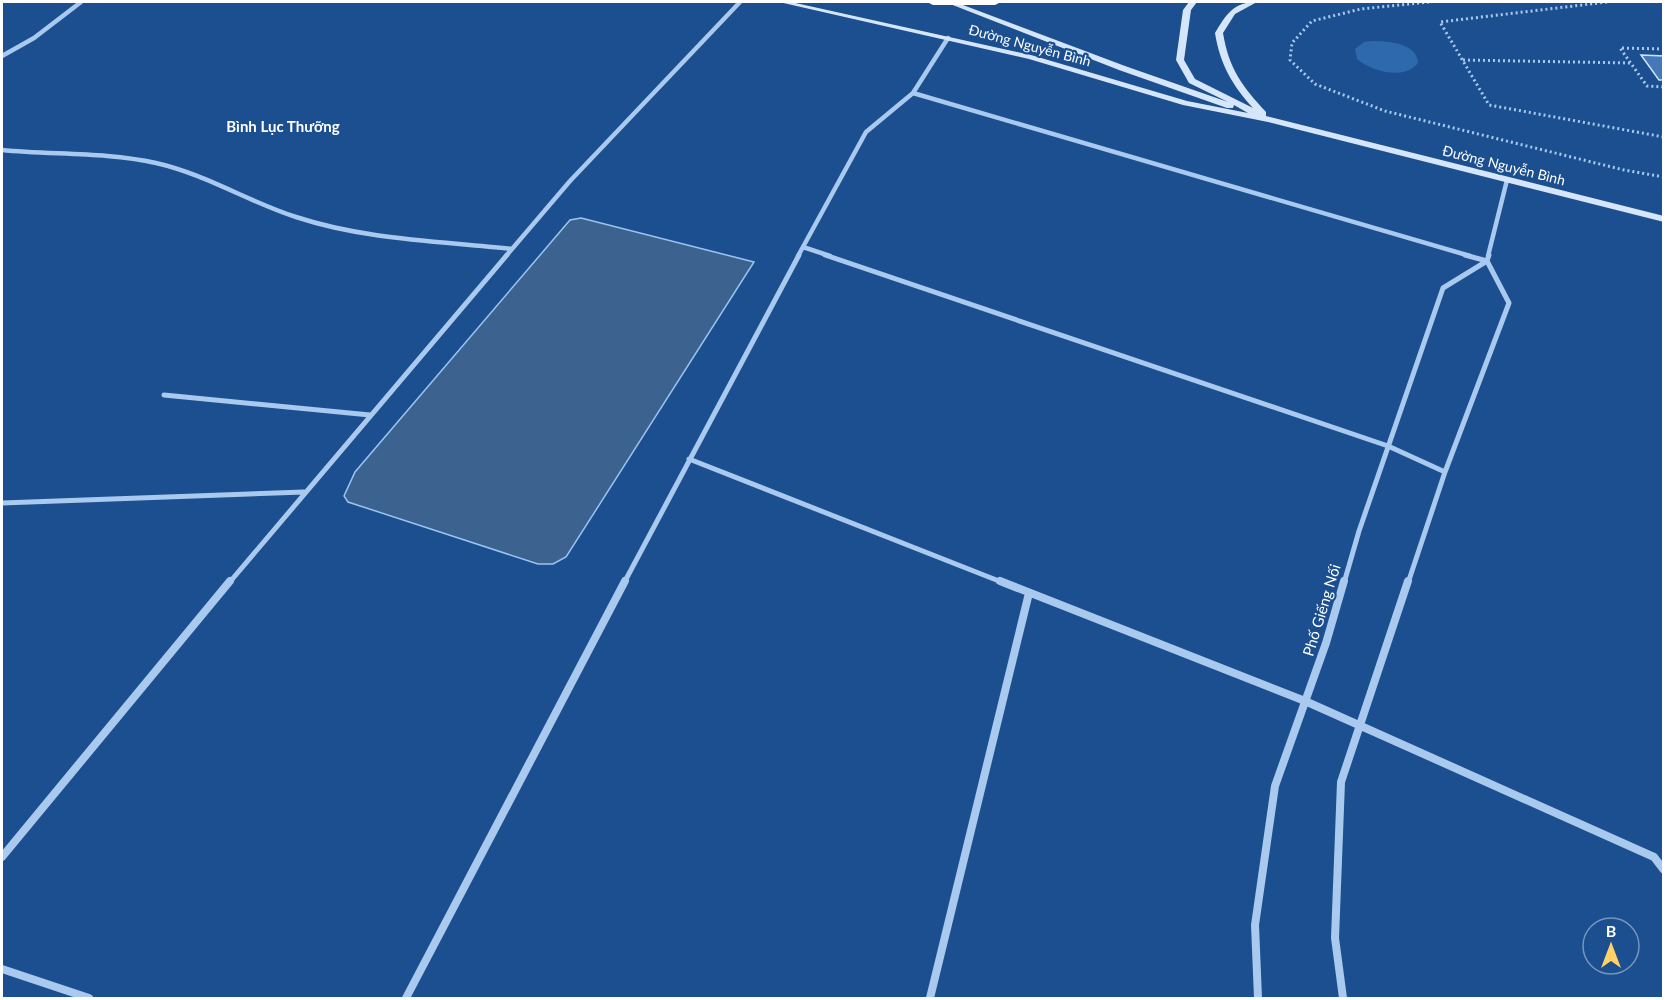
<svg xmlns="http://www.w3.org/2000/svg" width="1665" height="1000" font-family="Lato,sans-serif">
  <rect width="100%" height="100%" fill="#1b4f8f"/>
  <!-- green -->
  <path fill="#2e69ad" d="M1372 41C1388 41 1417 43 1418 63 1404 81 1371 71 1357 59L1355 49 1364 42Z"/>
  <!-- water -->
  <path fill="#3c6290" stroke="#9cc4f0" stroke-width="1.5" d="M581 218 754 262 566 557 553 564H538L348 502 344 496 355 472 570 220Z"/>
  <!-- building -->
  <path fill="#4478b7" stroke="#cfe3fa" stroke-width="1.5" d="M1641 55 1664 56V80H1659Z"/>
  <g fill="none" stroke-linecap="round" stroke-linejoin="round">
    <!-- path -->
    <path stroke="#a9c9ee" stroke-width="3" stroke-dasharray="2 3" stroke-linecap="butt" d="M1429 2 1361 9 1312 21 1292 43 1290 60 1315 84 1385 111 1624 170 1664 177
      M1607 2 1440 22 1489 105 1664 137
      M1664 49 1620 48 1647 86 1664 87
      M1463 60 1630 63"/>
    <!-- street-far2 -->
    <path stroke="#a9c9ee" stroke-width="4.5" d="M2 56 34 38 81 2
      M913 93 1470 256
      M2 150C53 155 105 152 156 163 205 174 249 202 296 217 366 240 440 241 512 249
      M803 247 830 256
      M506 256 570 181 740 2
      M798 256 866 132 913 93 948 38
      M1488 256 1507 180"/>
    <!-- street-far1 -->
    <path stroke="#a9c9ee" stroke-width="5" d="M825 255 1388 446 1445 472
      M1465 255 1487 261
      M164 395 370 415
      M689 459 1004 583
      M2 503 304 492
      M229 583 507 255
      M624 583 799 255
      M1344 583 1359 531 1443 288 1487 261
      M1408 583 1445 472 1509 303 1487 261 1489 255"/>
    <!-- street -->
    <path stroke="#a9c9ee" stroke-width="8" d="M1000 581 1305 701 1654 857 1664 870
      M2 857 230 581
      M2 969 89 998
      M406 998 625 581
      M930 998 1029 593
      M1258 998 1255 925 1275 786 1326 643 1344 581
      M1343 998 1335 938 1341 782 1408 581"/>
    <!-- secondary -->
    <path fill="#d6e6fa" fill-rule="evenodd" d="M779 2H791L1031 55 1187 101 1248 113 1234 105 1233 108H1227L1119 70 945 2H955L1125 66 1228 102 1189 83 1176 60 1183 10 1189 2H1197L1191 10 1184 60 1195 79 1253 108C1232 85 1220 64 1215 33 1226 15 1233 2 1257 2L1235 14 1223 33C1229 69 1242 86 1266 112V116L1664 216V222L1268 122 1183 105 1029 59Z"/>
    <!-- highway -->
    <path fill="#fff" fill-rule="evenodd" d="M927 2H1001L995 5H933Z"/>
  </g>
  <g text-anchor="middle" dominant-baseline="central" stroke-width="4.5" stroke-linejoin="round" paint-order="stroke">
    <!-- far-street labels -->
    <g font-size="14" fill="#fff" stroke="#1b4f8f">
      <text transform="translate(1030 45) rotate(15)">Đường Nguyễn Bình</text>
      <text transform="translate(1504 165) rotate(14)">Đường Nguyễn Bình</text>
    </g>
    <!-- far-quarter labels -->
    <g font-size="15" font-weight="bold" fill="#fff" stroke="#1b4f8f">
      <text x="283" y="126">Bình Lục Thưỡng</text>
    </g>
    <!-- street labels -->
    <g font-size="15" fill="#fff" stroke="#1b4f8f">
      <text transform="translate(1321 610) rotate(-73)">Phố Giếng Nối</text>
    </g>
  </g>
  <!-- border -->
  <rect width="1665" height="1000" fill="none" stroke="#ffffff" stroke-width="6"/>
  <!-- north arrow -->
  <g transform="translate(1611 946)"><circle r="28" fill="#1b4f8f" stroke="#7695bc" stroke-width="1.5"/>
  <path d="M0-4.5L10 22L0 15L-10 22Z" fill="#ffd166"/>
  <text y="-9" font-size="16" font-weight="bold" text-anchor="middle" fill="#ffffff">B</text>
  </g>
</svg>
